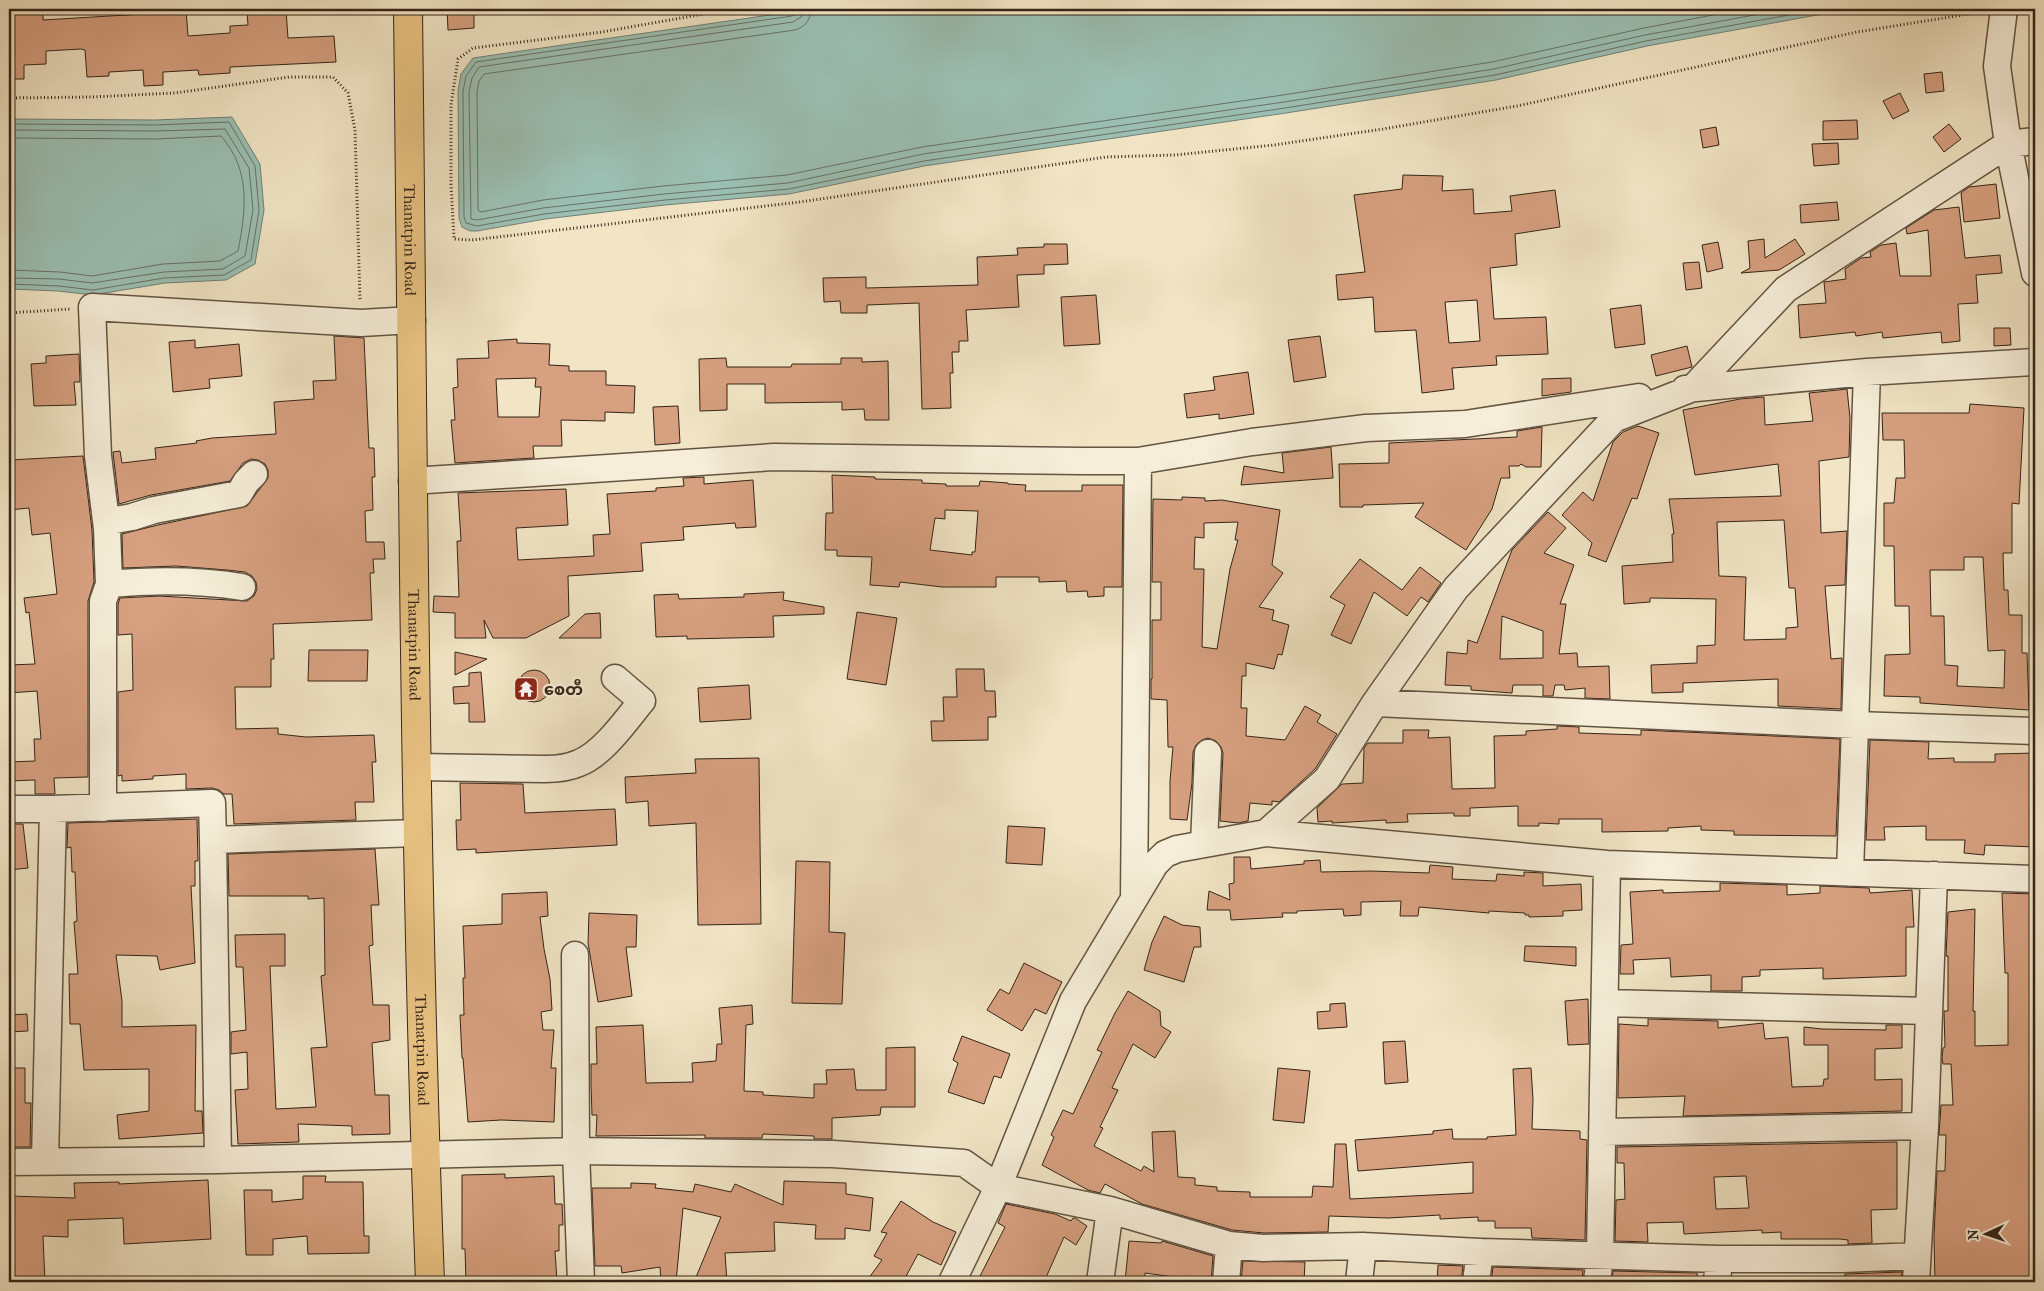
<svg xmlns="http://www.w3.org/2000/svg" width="2044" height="1291" font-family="'IM FELL French Canon','Noto Sans Myanmar',serif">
  <rect width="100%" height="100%" fill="#f1e5c5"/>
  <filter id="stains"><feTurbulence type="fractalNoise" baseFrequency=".004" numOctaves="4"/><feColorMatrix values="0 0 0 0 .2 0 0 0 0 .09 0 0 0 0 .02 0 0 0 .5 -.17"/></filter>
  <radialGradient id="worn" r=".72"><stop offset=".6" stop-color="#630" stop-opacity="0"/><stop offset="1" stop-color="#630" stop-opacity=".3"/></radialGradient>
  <!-- water -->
  <path fill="#9bbfb3" stroke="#728175" d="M811 9H1850L1647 46 1496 80 1286 113 924 166 789 194 665 205 545 219 477 231H470L462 227 459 218 458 91 461 74 473 58Z
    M232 117 260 164 264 210 255 264 226 280 165 283 93 295 58 291 9 289V119L155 120Z"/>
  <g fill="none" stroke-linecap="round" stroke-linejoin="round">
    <!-- shore -->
    <path stroke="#687265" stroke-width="1" d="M797 9 796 14 792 16 476 62 466 76 463 91 464 217 466 223 477 226 544 214 665 200 789 189 924 161 1285 108 1495 75 1646 41 1822 9
      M804 9 801 17 793 22 479 67 472 78 469 92 471 219 477 220 543 208 664 194 788 183 923 154 1284 102 1494 69 1645 35 1787 9
      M811 9C811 20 805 27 795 30L484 74 479 81 477 92 478 210 481 212 543 200 663 186 787 175 922 147 1283 95 1492 62 1644 28 1745 9
      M9 124 155 125 229 122 255 166 259 210 251 260 224 275 164 278 93 290 59 286 9 284
      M9 130 155 131 225 129 249 168 253 210 245 256 223 269 164 272 92 283 59 279 9 278
      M9 138 155 139 221 136C251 170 246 210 238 251L220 261 163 264 92 276 60 272 9 270"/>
  </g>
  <!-- building -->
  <path fill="#d7a080" stroke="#352417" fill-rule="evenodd" d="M9 9H43V20L143 14 142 9H186L188 36 230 33V26L248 25 247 12 286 10 288 38 334 36 336 62 230 67V73L199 75 198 70 163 72V85L144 86 143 70 109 72V76L87 77 85 50 81 49 46 51V64L24 65V79H9Z
    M447 9H474V28L448 30Z
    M1942 72 1944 91 1926 93 1924 74Z
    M1900 93 1909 111 1893 119 1883 101Z
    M1857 120 1858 139 1823 140V121Z
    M1949 124 1961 139 1944 152 1933 137Z
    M1716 127 1719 145 1703 148 1700 130Z
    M1838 143 1839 164 1814 166 1812 144Z
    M1403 175 1443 176 1442 191 1473 189 1474 214 1512 211 1510 196 1555 190 1560 227 1515 234 1517 265 1490 268 1494 319 1546 317 1548 354 1496 356 1497 365 1452 368 1454 389 1422 393 1416 330 1375 332 1373 297 1338 300 1336 275 1365 272 1354 195 1402 189ZM1477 300 1480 341 1449 343 1445 302Z
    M1996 184 2000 218 1964 222 1961 193 1969 187Z
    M1837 202 1839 220 1801 223 1800 205Z
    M1959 207 1965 258 2000 255 2002 273 1976 275 1978 303 1958 304 1960 341 1942 343 1941 332 1883 338 1882 332 1856 336 1855 332 1800 338 1798 305 1826 303 1824 282 1846 279 1845 269 1861 258 1871 257 1870 252 1881 245 1896 243 1900 276H1931L1928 230 1907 234 1906 228 1934 210Z
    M1764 239 1765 258 1795 239 1805 254 1779 270 1741 273 1750 268 1748 241Z
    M1718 242 1723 268 1707 272 1702 245Z
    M1044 244H1067L1068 264 1044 265V274L1017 275 1019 307 966 310 968 341H959V352H952L953 373H950L951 408 922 409 919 303 867 305V313H841L840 301 824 302 823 278 866 277V288L978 285 977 257 1018 255 1017 248 1044 247Z
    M1699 262 1702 288 1686 290 1683 263Z
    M1096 295 1100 344 1064 346 1061 297Z
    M1641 305 1645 344 1615 348 1610 309Z
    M1994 328H2010L2011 345 1994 346Z
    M334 336 364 338 369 448H374L375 477H372L373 510 365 511 366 542H384L385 559H373L374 573H370L372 620 273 624 274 659H271V687H235L236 729 278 728V734L306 737 374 735 376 762H372L374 802H355L356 820 234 824 232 794H224L219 790 212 788 186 789V774L153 776V779L122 781V775L118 776V692L133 690 132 634 118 635V604L120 598 159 596 247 601 254 596 257 589 256 582 252 576 245 572 227 570 176 566 123 568 122 534 158 525 247 506 268 478V470L265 464 258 460 251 459 243 463 230 481 151 495 119 504 113 452 120 451 122 463 156 459 155 448 197 443 196 441 212 438 276 434 274 402 314 399 313 381 336 380Z
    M1320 336 1326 377 1294 382 1288 340Z
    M517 339V343L550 344 549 365 569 366V371H606V385L635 386 634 413 605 412V421L561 420 562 446H533L534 458 455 463 451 420H455L453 388 458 387 457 359 489 358 488 341ZM536 378 535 387H541L539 417H498L496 379Z
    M195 340V348L239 344 242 376 209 379 210 388 173 392 169 342Z
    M1687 346 1692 367 1656 376 1651 355Z
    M79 354 80 382H74L76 405 34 406 31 364 46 363V356Z
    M726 358 727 367H791L792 364H841V358H862V362L888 361 889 420H865L864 409 842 410V402L765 403V384H727V410L700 411 699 359Z
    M1248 372 1254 414 1219 419V414L1187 418 1184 394 1215 390 1213 377Z
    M1571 378V392L1542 396V379Z
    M1847 389 1850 418 1849 457 1819 461 1821 533 1847 531 1845 585 1825 586 1831 659 1842 658 1841 709 1778 706V679L1683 683V692L1652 693 1651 665 1697 663V646L1715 645 1716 599 1650 598V602L1624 604 1622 566 1673 562 1672 534H1674L1669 499 1781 496 1778 464 1695 475 1683 410 1740 399 1764 397 1765 425 1813 421 1809 393ZM1784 520 1789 588H1795L1798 627 1786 628V639L1744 640 1746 577 1719 576 1717 522Z
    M1970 404 2024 408 2019 504 2012 503V553H2003L2004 590H2008L2009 615H2022V653H2027L2029 710 1920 703V697L1884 696 1885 655 1910 654 1909 606H1895L1894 546H1884V503H1894L1896 478H1905L1904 440H1883L1882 413H1969ZM1964 557H1983L1988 651 2005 650 2004 688 1957 686 1958 666 1945 665 1944 616H1931L1930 570H1964Z
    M678 406 680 443 655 445 653 407Z
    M1638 426 1659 433 1637 499 1632 498 1606 562 1588 555 1592 543 1562 515 1583 492 1593 501 1613 442 1623 432Z
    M1542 427 1541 467H1526L1521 464 1519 466H1509L1510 478H1501L1492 509 1466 550 1415 517 1424 503 1363 505V507H1340L1339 464 1389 463V443L1517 437V431Z
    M1331 447 1333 478 1241 485 1244 466 1284 473 1282 453Z
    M83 456 92 530 94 582 88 601V777L54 778 55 794H35V780L9 781V762L35 761 34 739H41L37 691 9 693V665L35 664 29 612 26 613 24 598 57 594 50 533 32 535 29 508 9 510V460Z
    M832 475 875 477V479L922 480V483L946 484V486H979L980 481 1008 483V484L1026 485 1025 491H1082V485H1123L1122 587H1104V596L1088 597 1087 591 1067 592 1066 581 1039 582V577H996V587H942L900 582 899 587 870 585 872 557 837 556V550H825L826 513H833ZM945 510 978 511 975 552H972V555L930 550 935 518 945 519Z
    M704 477V484L753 480 756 527 736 528 735 523 683 527 684 540 641 543 643 571 568 576 569 616 526 638H493L484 620 486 638H455V613L433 612 434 596 459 597 457 541H461L458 493 566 489 568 525 516 528 518 560 594 556 593 535 610 534 607 494 656 491V488L684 486 683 478Z
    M1182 497 1205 498V501L1222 500 1280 510 1272 565 1283 573 1259 607 1274 610 1272 620 1289 625 1282 655 1278 654 1274 669 1246 663V676H1242L1241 708H1247L1246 736 1285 740 1305 706 1321 715 1317 722 1337 734 1315 769 1279 802 1272 801V805L1250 803 1248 821 1238 823 1220 821 1223 753 1221 747 1216 741 1208 738 1202 740 1196 745 1193 752 1192 783 1187 820 1170 819V781L1173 747H1168L1167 700 1151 699V679H1152V620H1161V582H1152L1153 499 1182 500ZM1238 522 1235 540H1238L1230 569 1217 649 1202 647 1204 569H1194L1195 537 1204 538V523Z
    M1548 512 1566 528 1544 553 1574 565 1560 604H1566L1559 654 1577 653 1578 667 1609 666 1610 699 1585 698V688L1565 690 1564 685H1555L1553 696H1543V685H1513L1512 693 1471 690V686L1445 685 1447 652 1467 654 1468 640 1477 643 1512 550ZM1502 616 1543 631V658L1500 659Z
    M1360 559 1402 590 1420 567 1441 583 1428 602 1421 597 1407 616 1374 592 1351 644 1331 635 1345 605 1330 597Z
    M784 592 783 600 824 607V614L773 616 774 637 687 639V636L656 637 654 595 678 594 679 599 744 597V594Z
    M857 612 897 618 886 685 847 679Z
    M600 613 601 638H559L585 614Z
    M309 650H368L367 681H308Z
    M455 652 487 659 455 675Z
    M956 669H984L985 691H995L996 717H988V740L932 741 931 721H944L943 697H957Z
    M518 686a16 16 0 1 1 32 0a16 16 0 1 1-32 0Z
    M481 672 485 722H469V703L454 704 453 687 469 686V673Z
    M749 685 751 719 700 722 698 688Z
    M1557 726 1579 727V733L1641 735V730L1840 739 1836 836 1734 835V831L1701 830V826L1668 828V831L1602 832V819H1559V824L1539 823V826H1518V806L1470 808V816H1454V813L1407 814 1408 822 1386 823V820L1332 823V821L1318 822 1317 808 1342 784 1363 783 1364 748 1368 743H1403V730H1429L1428 738 1450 737 1452 789 1495 788 1494 736 1526 735V731L1557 729Z
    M1870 740 1929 742 1928 759 1954 758V762H1995V754L2035 753V847L1985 845 1984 855 1964 853 1965 840H1926V826L1884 827 1885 840H1866Z
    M759 758 761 924 698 925 696 823 649 826 648 801 626 803 625 777 696 773 695 759Z
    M460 783 523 784 525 813 615 809 617 845 476 853V849L457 850 456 820H461Z
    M197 819 198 861H195V886H191L195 963 160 970 157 956 116 955 122 1001V1027L196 1025 195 1111H202L203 1133 119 1139 117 1115 149 1111V1069L84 1070 80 1024H70L69 974H78L74 922 77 921 75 872H72L71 847 67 848 68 823Z
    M9 824H23L28 868 9 870Z
    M1008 826 1045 828 1042 865 1006 863Z
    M375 849 379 905H371L373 945 369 946 373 1005H389L390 1040 372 1043 375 1095H389L390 1134 352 1135V1126L298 1124 299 1142 238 1144 235 1090 248 1089 247 1052 231 1054V1032L246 1030 243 967H236L235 935 285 934V966H270L276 1109 316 1107 311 1048 327 1047 321 976 325 975 324 898 308 899V896H229L228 854Z
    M1234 857H1250L1251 869 1304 864V861L1320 860 1321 872 1371 871 1429 873 1430 865 1453 867 1452 879 1496 881 1497 874 1524 876V872L1543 873V886L1581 884 1582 910 1563 911V916L1529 917V915H1525V913L1489 911V913L1419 907 1418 916H1400L1401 901 1361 902V915L1344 916 1343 909 1297 911V913H1282L1283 917 1231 920 1230 910H1207L1209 891 1230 900 1229 884 1234 883Z
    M796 861 830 862 829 932 845 933 842 1004 792 1003Z
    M1720 883 1787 885V895L1820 893V886L1869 888 1870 893 1912 890 1914 927H1906V976L1823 979V968L1760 970V976L1742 977V991H1711V975L1671 977 1670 958 1633 960 1634 974H1620L1621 945 1633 944 1630 892 1663 890V893L1720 891Z
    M547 892 548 916 540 917 544 949 550 979 552 1010 541 1012 543 1030H554L551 1068H556L554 1122 501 1120 468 1122 463 1058H462L460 1015H464L463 978H465L463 926 502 924V894Z
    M2002 893 2035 894V1228H2031L2032 1282H1935L1934 1236 1937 1171H1945L1946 1135H1939L1941 1105H1953L1951 1064H1943L1942 1058 1943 1048 1945 1047 1944 1011H1948V956H1946L1948 912 1975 909 1973 1011H1975V1046L2008 1045V973H2005Z
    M589 913 637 915 636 947H626L632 996 598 1002 588 943Z
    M1164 916 1182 925 1200 927 1201 947H1194L1184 982 1144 970 1152 942Z
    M1525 946 1576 947V966L1524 961Z
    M1024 963 1062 982 1046 1014 1035 1009 1022 1031 987 1010 1000 989 1009 994Z
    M1128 991 1160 1011 1161 1026 1171 1032 1155 1058 1133 1044 1112 1088 1118 1090 1100 1127 1103 1128 1094 1146 1141 1171 1144 1166 1154 1172 1152 1132 1175 1131 1178 1177 1195 1178V1185L1217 1187V1191L1250 1192V1197H1312L1313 1186 1333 1187 1335 1144H1346L1350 1199 1473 1193V1162L1358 1171 1355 1140 1433 1134V1131L1452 1129 1453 1139H1487V1137L1516 1135 1513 1069 1531 1068 1533 1099 1532 1129 1580 1131V1139L1587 1140 1585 1240 1532 1238 1531 1228H1495V1221H1478V1217L1440 1219V1215L1388 1218 1329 1216 1328 1232 1264 1233 1232 1230 1142 1204 1105 1184 1100 1193 1088 1190 1042 1165 1054 1137 1051 1135 1063 1110 1073 1114 1102 1052 1097 1050 1115 1013Z
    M1588 999 1589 1044 1568 1045 1565 1001Z
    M1345 1003 1347 1027 1318 1029 1317 1012 1330 1011V1004Z
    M752 1005 753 1024 746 1025 744 1091 763 1092V1095L814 1098V1084H827L826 1070 854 1069 856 1090H886V1048L915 1047V1107H881L880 1115 832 1118V1139H814V1136L763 1134 762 1138H705V1135L596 1136 597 1115H592L591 1085V1064H597L596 1027 643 1025 646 1083 693 1082 692 1063 716 1061 717 1044H722L719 1008Z
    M27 1014 28 1031 9 1032V1015Z
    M1648 1019 1718 1021V1028L1763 1023 1765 1039 1788 1037 1792 1087 1823 1086 1824 1079H1828V1045H1804V1027L1822 1029 1886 1030V1025H1902V1048L1875 1049V1080L1902 1079V1111L1683 1116 1685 1096 1618 1098 1619 1024 1648 1026Z
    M962 1036 1010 1054 1001 1078 994 1076 984 1104 948 1092 958 1063 953 1060Z
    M1405 1041 1408 1082 1385 1084 1383 1042Z
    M9 1068H25V1103H31L30 1147H9Z
    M1278 1068 1310 1071 1304 1123 1273 1120Z
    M1897 1142V1209L1871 1210 1872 1243 1848 1244V1240L1840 1239H1781V1232L1762 1233V1230L1684 1234 1683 1222 1647 1223 1648 1242 1615 1241 1616 1200 1625 1199 1624 1163H1617V1147ZM1746 1176 1749 1208 1716 1209 1714 1177Z
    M505 1174V1178L554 1176 555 1204H562L563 1225H559V1251H555L557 1281 466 1282 465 1249H462V1175Z
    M303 1176H326L325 1182H363L364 1236H369V1253L308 1254 307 1236 273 1239V1255H246L244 1190H272V1202L303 1199Z
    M208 1180 211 1239 124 1244 123 1218 68 1220V1237L43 1236 45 1282H9V1196L75 1198 74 1183 119 1182V1184Z
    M784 1181 846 1183V1194L873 1198 870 1231 845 1228V1239H815L816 1225 774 1222 775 1251 725 1253 727 1282H694L721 1217 683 1208 676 1282H661L660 1267 622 1273 621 1266H595L592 1188H631V1183L656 1184 655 1188 693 1192 695 1184 731 1192 735 1184 783 1205Z
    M901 1201 933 1222 956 1232 941 1265 918 1254 903 1282H866L882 1260 874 1256 887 1233 881 1232Z
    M1006 1204 1055 1214 1071 1221 1073 1218H1075L1087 1226 1076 1245 1064 1237 1044 1282H977L1005 1227 998 1223Z
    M1129 1241 1161 1243 1162 1241 1213 1256 1211 1282H1196L1187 1281 1188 1279 1145 1273V1282H1125Z
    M1243 1261 1305 1262 1304 1282H1241Z
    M1438 1265 1463 1266 1461 1282H1437Z
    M1493 1267 1583 1270 1582 1282H1491Z
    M1613 1271 1697 1273 1698 1282H1612Z
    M1902 1272 1901 1282H1844L1845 1274Z"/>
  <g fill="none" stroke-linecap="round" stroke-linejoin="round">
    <defs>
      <path id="minor" d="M2035 141 2008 144 2035 273
        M1685 389 1867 372 2035 362
        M412 481 774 457 1082 461H1138L1252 442 1366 428 1465 424 1639 397
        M107 529 98 456 92 307 361 323 412 320
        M109 584 107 529 110 521 132 517 154 510 239 494 246 482 254 474
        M1375 703 1855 725 2035 731
        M417 767 545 769C557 769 568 768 579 763 603 754 626 720 642 701L615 678
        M103 808V601L109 584C153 580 198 580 242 587
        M9 809H53L212 803 213 840 418 833
        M1266 833 1607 864 2035 879
        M213 840 218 1160
        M1204 844 1208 753
        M1850 873 1867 372
        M1134 898 1138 461
        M575 955 576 1151 581 1282
        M1605 1003 1929 1011
        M1602 1132 1925 1126
        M45 1161 53 809
        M9 1162 218 1160 576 1151 833 1154 964 1163 998 1187 1110 1210 1100 1282
        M1110 1210 1229 1245 1263 1248 1363 1246 1480 1252 1719 1259H1842L1917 1256
        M952 1282 998 1187 1073 1001 1155 864 1165 854 1177 849 1266 833 1327 779 1375 703 1456 588 1614 419 1693 388 1786 289 2008 144 1997 66 2004 9
        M1226 1282 1229 1245
        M1359 1282 1363 1246
        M1476 1282 1480 1252
        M1597 1282 1600 1255 1607 864
        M1717 1282 1719 1259
        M1916 1282 1925 1126 1934 875"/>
      <g id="major">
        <path id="s1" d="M408 9C413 433 414 858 430 1282"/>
      </g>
    </defs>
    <!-- minor casing -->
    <use href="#minor" stroke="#645442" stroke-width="29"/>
    <!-- major casing -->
    <use href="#major" stroke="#352417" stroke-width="30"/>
    <!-- path -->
    <path stroke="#352417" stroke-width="3" stroke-dasharray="1 2.5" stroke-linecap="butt" d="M732 9 602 32 473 48 458 59 451 105V184L454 239 472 240 800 202 1106 157 1175 155 1274 145 1383 129 1517 106 1857 32 1981 12
      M9 98 91 97 175 93 289 77H333L348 93 355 130 360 300
      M9 313 71 309"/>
    <!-- minor -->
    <use href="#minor" stroke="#f6eed9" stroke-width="26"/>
    <!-- major -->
    <use href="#major" stroke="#e8c282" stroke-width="28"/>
  </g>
  <!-- icons -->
  <defs>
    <symbol id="temple-square" viewBox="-11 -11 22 22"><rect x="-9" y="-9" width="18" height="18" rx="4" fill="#8f2418" stroke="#f6eed9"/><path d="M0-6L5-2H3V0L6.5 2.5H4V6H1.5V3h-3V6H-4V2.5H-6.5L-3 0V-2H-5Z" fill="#fff"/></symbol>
  </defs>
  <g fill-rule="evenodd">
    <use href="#temple-square" x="512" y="675" width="28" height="28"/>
  </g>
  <g text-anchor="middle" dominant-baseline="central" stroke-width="4.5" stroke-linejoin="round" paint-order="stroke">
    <!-- street labels -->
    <g font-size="16" fill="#352417" stroke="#f6eed9">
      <text stroke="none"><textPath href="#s1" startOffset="231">Thanatpin Road</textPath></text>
      <text stroke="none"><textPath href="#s1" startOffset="636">Thanatpin Road</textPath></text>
      <text stroke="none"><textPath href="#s1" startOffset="1041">Thanatpin Road</textPath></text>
    </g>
    <!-- poi labels -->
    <g font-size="16" font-weight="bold" fill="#352417" stroke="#f6eed9" text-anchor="start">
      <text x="544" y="689">စေတီ</text>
    </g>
  </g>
  <!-- margin -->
  <rect width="2044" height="1291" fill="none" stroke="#f1e5c5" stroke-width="30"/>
  <rect x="10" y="10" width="2024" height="1271" fill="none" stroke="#352417" stroke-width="2.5"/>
  <rect x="15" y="15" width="2014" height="1261" fill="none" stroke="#352417"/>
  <!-- north arrow -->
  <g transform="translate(1986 1234) rotate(267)" stroke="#f6eed9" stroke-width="4" paint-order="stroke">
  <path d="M0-4L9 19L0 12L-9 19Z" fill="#352417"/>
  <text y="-8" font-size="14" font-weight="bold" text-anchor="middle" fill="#352417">N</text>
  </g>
  <rect width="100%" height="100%" filter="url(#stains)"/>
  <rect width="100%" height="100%" fill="url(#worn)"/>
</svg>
